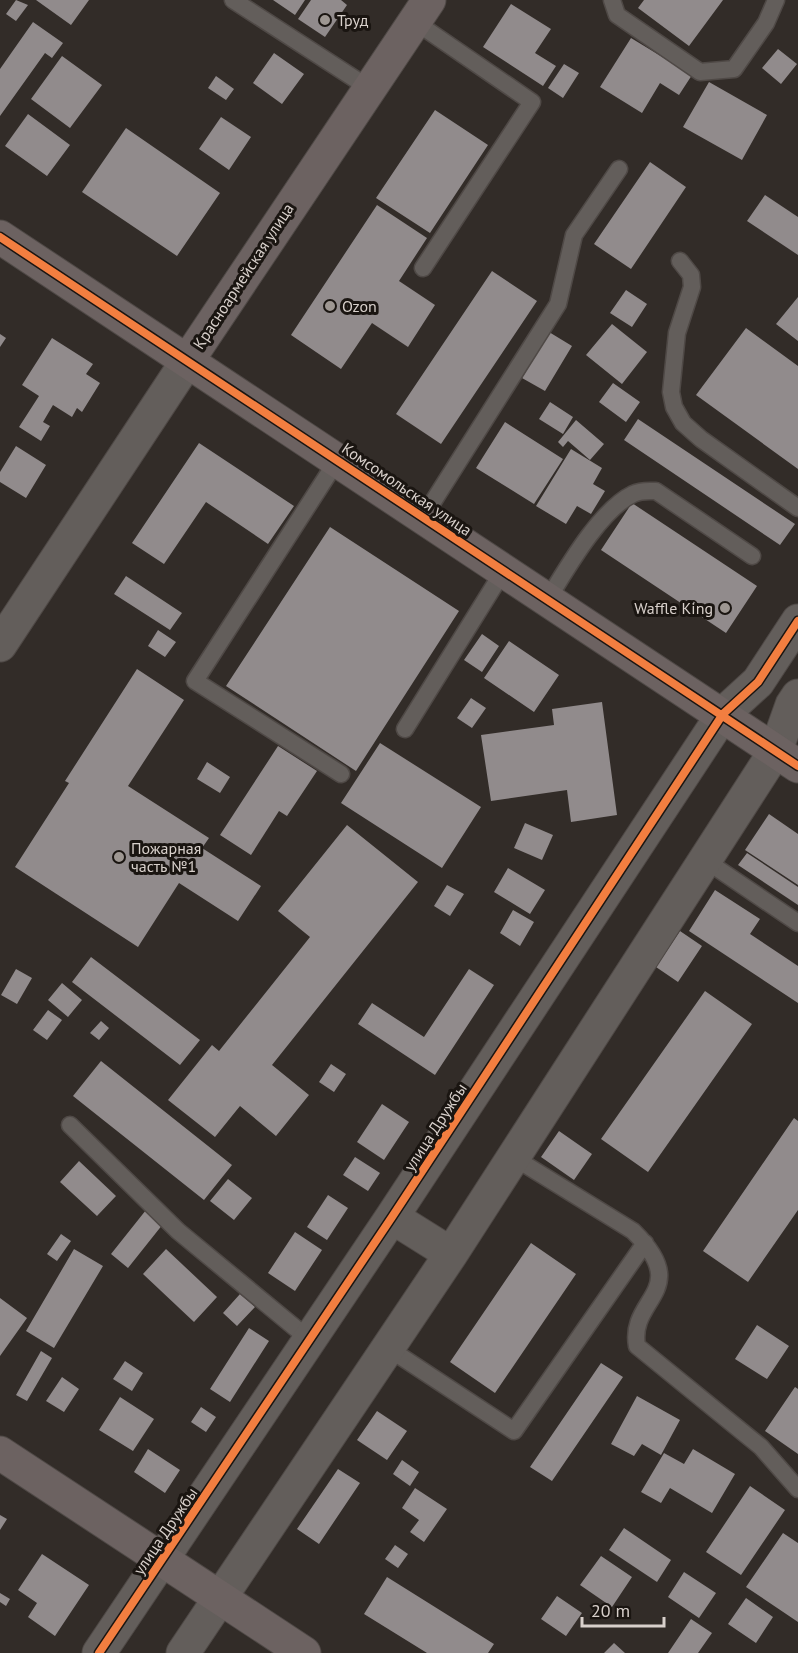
<svg xmlns="http://www.w3.org/2000/svg" width="798" height="1653" font-family="'PT Sans',sans-serif">
  <rect width="100%" height="100%" fill="#322c28"/>
  <!-- building -->
  <path fill="#918b8c" d="M16 0 28 5 16 21 6 14Z
    M36 0H89L71 25Z
    M273 0H305L295 15Z
    M311 0H341L347 5 325 37 298 19Z
    M644 0H723L689 46 638 8Z
    M511 4 551 29 535 53 556 66 543 86 483 47Z
    M33 22 63 43 52 58 45 53 0 116V69Z
    M631 38 692 75 679 95 660 83 642 113 600 87Z
    M778 49 797 64 781 84 762 68Z
    M274 53 304 74 282 104 253 83Z
    M62 56 102 85 70 128 31 99Z
    M564 64 579 73 563 98 548 88Z
    M216 76 234 89 226 100 208 88Z
    M709 82 767 115 742 160 683 127Z
    M435 110 488 145 430 233 376 198Z
    M28 114 70 145 47 176 5 146Z
    M221 117 251 137 229 170 199 149Z
    M126 128 220 193 177 256 82 192Z
    M650 162 686 187 631 269 594 244Z
    M765 195 798 217V255L747 221Z
    M377 205 427 238 399 281 435 305 408 347 372 323 341 369 291 335Z
    M492 271 537 301 441 444 396 414Z
    M626 290 647 304 632 327 610 313Z
    M798 297V341L776 324Z
    M612 324 647 352 622 384 586 355Z
    M746 328 798 366V469L696 395Z
    M549 332 572 346 545 391 522 378Z
    M0 334 6 338 0 347Z
    M52 338 93 364 86 374 100 383 82 412 77 408 72 417 53 405 43 422 50 426 41 441 19 427 39 396 22 385Z
    M613 383 640 402 626 422 599 402Z
    M550 402 573 417 563 434 539 419Z
    M638 419 795 524 780 545 624 440Z
    M576 420 604 444 590 460 568 441 563 447 558 442Z
    M505 422 563 459 534 504 476 468Z
    M199 443 294 506 268 544 206 502 164 564 132 543Z
    M16 446 46 465 26 498 0 482V472Z
    M571 449 602 468 593 484 605 491 591 514 577 506 566 524 536 506Z
    M632 503 757 586 726 633 601 550Z
    M330 527 459 611 356 771 226 686Z
    M126 576 182 613 170 630 114 594Z
    M158 630 176 642 165 657 148 646Z
    M482 634 499 646 482 672 464 660Z
    M509 641 559 675 534 712 484 678Z
    M137 669 184 700 128 786 209 838 202 848 261 886 238 921 179 883 138 947 15 867 69 783 65 781Z
    M471 698 486 708 472 728 457 718Z
    M602 702 617 815 571 822 567 790 491 801 481 735 554 725 552 709Z
    M380 743 481 807 442 868 341 803Z
    M278 746 317 771 287 816 279 811 251 855 220 835Z
    M207 762 230 777 220 793 197 779Z
    M769 814 798 834V885L745 850Z
    M525 823 553 835 542 860 514 848Z
    M347 825 418 882 272 1065 309 1095 276 1136 240 1106 215 1137 168 1100 212 1045 219 1051 310 937 278 911Z
    M747 853 798 887V905L738 865Z
    M508 868 545 890 530 914 494 892Z
    M447 885 464 894 450 916 434 906Z
    M715 890 760 919 750 934 798 966V1003L689 931Z
    M513 910 534 922 520 946 500 933Z
    M680 931 702 946 678 982 656 967Z
    M91 957 200 1040 180 1065 72 982Z
    M16 969 32 978 17 1004 1 995Z
    M469 969 494 985 435 1075 358 1024 372 1003 424 1037Z
    M62 983 82 1000 68 1017 48 1000Z
    M705 991 752 1024 648 1172 601 1139Z
    M48 1010 62 1020 47 1040 33 1030Z
    M101 1021 109 1028 99 1040 90 1033Z
    M101 1061 232 1165 204 1200 73 1096Z
    M331 1064 346 1074 334 1092 319 1082Z
    M382 1104 409 1122 384 1160 357 1142Z
    M794 1118 798 1121V1210L748 1282 703 1251Z
    M559 1131 592 1154 574 1180 541 1157Z
    M355 1157 380 1173 368 1191 343 1175Z
    M79 1161 116 1196 97 1216 60 1182Z
    M228 1179 252 1198 234 1220 210 1201Z
    M328 1195 348 1208 327 1240 307 1227Z
    M146 1210 163 1224 128 1268 111 1254Z
    M295 1232 322 1250 295 1291 268 1273Z
    M61 1234 71 1241 57 1261 47 1254Z
    M531 1243 576 1274 495 1393 450 1362Z
    M74 1249 103 1266 54 1348 26 1331Z
    M166 1249 217 1297 194 1322 143 1274Z
    M240 1294 255 1307 237 1326 223 1313Z
    M0 1298 27 1318 0 1356Z
    M757 1325 789 1346 767 1379 735 1359Z
    M249 1328 269 1341 230 1402 210 1389Z
    M41 1351 52 1358 27 1401 16 1395Z
    M125 1361 143 1373 132 1391 113 1379Z
    M601 1363 623 1377 552 1481 530 1467Z
    M62 1377 79 1389 64 1412 46 1401Z
    M795 1387 798 1389V1454L765 1431Z
    M637 1396 680 1420 661 1455 642 1444 634 1456 611 1444Z
    M120 1397 154 1419 133 1451 99 1430Z
    M201 1407 216 1417 206 1432 191 1422Z
    M377 1411 407 1431 387 1460 357 1440Z
    M148 1449 180 1470 165 1493 134 1472Z
    M693 1449 735 1474 712 1513 670 1488 661 1503 641 1492 664 1453 684 1464Z
    M402 1460 419 1472 410 1486 393 1474Z
    M338 1469 360 1483 319 1544 297 1529Z
    M750 1486 785 1510 741 1575 706 1552Z
    M415 1488 447 1509 424 1542 410 1532 419 1520 402 1508Z
    M0 1515 7 1519 0 1530Z
    M624 1528 671 1560 657 1582 609 1550Z
    M783 1533 798 1543V1622L746 1587Z
    M395 1545 408 1554 398 1568 385 1559Z
    M42 1554 89 1585 55 1636 28 1617 37 1603 18 1590Z
    M601 1556 632 1577 612 1607 580 1585Z
    M684 1572 716 1593 699 1618 668 1597Z
    M387 1577 494 1644 488 1653H427L364 1614Z
    M0 1593 10 1599 6 1606 0 1602Z
    M557 1596 582 1613 566 1636 541 1619Z
    M746 1598 773 1617 756 1643 728 1624Z
    M691 1619 712 1633 698 1653H668Z
    M614 1643 625 1653H604Z"/>
  <g fill="none" stroke-linecap="round" stroke-linejoin="round">
    <defs>
      <path id="lane" d="M233 0 369 88
        M612 0 617 15 700 72 734 69 766 23 776 0
        M414 21 532 102 423 268
        M680 261 691 275 692 287 677 333 671 392 674 407 683 423 701 439 798 508
        M338 459 195 681 341 774
        M424 516 558 304 574 235 619 169
        M548 599C567 568 600 510 633 494 641 490 648 491 656 491L752 556
        M405 729 504 570
        M705 860 798 923
        M70 1125 178 1231 310 1340
        M513 1157 633 1231C694 1291 628 1298 637 1346L761 1447 798 1489
        M388 1348 514 1431 645 1243"/>
      <path id="street" d="M0 645 188 360
        M392 1217 451 1254
        M99 1653 392 1217 723 714 758 682 798 621
        M183 1653 451 1254 776 750 792 705 798 696"/>
      <path id="secondary" d="M0 237 798 766
        M188 360 429 0
        M0 1453 304 1653"/>
    </defs>
    <!-- lane casing -->
    <use href="#lane" stroke="#4f4946" stroke-width="19"/>
    <!-- street casing -->
    <use href="#street" stroke="#4f4946" stroke-width="35"/>
    <!-- secondary casing -->
    <use href="#secondary" stroke="#4f4946" stroke-width="35"/>
    <!-- lane -->
    <use href="#lane" stroke="#635e5b" stroke-width="16"/>
    <!-- street -->
    <use href="#street" stroke="#635e5b" stroke-width="33"/>
    <!-- secondary -->
    <use href="#secondary" stroke="#6c6261" stroke-width="33"/>
    <defs>
      <path id="cycleway" d="M0 237 798 766
        M99 1653 392 1217 723 714 758 682 798 621"/>
    </defs>
    <!-- cycleway casing -->
    <use href="#cycleway" stroke="#1a1511" stroke-width="11"/>
    <!-- cycleway -->
    <use href="#cycleway" stroke="#f27e40" stroke-width="8"/>
  </g>
  <!-- markers -->
  <g fill="#9e9792" stroke="#1a1511" stroke-width="2">
    <circle cx="325" cy="20" r="6"/>
    <circle cx="330" cy="306" r="6"/>
    <circle cx="725" cy="608" r="6"/>
    <circle cx="119" cy="857" r="6"/>
  </g>
  <g text-anchor="middle" dominant-baseline="central" stroke-width="6" stroke-linejoin="round" paint-order="stroke">
    <!-- poi labels -->
    <g font-size="16" fill="#d8d0cb" stroke="#1a1511" text-anchor="start">
      <text x="337" y="20">Труд</text>
      <text x="342" y="306">Ozon</text>
      <text x="713" y="608" text-anchor="end">Waffle King</text>
      <text x="131" y="848">Пожарная<tspan x="131" dy="18">часть №1</tspan></text>
    </g>
    <!-- street labels -->
    <g font-size="16" fill="#d8d0cb" stroke="#1a1511">
      <text transform="translate(243 276) rotate(-57)">Красноармейская улица</text>
      <text transform="translate(407 489) rotate(34)">Комсомольская улица</text>
      <text transform="translate(435 1127) rotate(-57)">улица Дружбы</text>
      <text transform="translate(165 1531) rotate(-56)">улица Дружбы</text>
    </g>
  </g>
  <!-- scale -->
  <path d="M582 1617v9h82v-9" fill="none" stroke="#d8d0cb" stroke-width="3"/>
  <text x="591" y="1617" font-size="18" fill="#d8d0cb" stroke="#1a1511" stroke-width="4.5" paint-order="stroke">20 m</text>
</svg>
